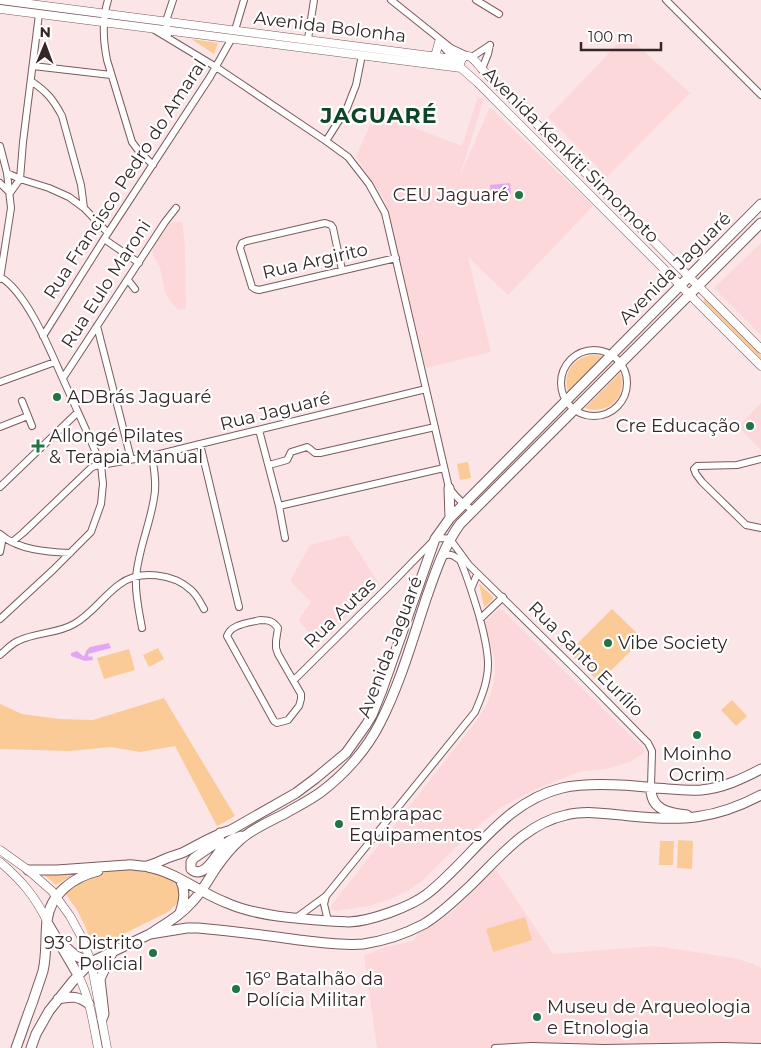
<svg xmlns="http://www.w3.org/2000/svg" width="761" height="1048" font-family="Montserrat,sans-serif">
  <rect width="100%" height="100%" fill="#fbe5e6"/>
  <!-- built -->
  <path fill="#fcd8da" d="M626 35 690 93 607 177 548 117Z
    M478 97 484 99 459 178 490 107 593 206 508 295 468 257 491 352 426 368 384 199 356 157 375 113 462 146Z
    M182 222 185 247 186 309 178 310 170 301 165 292 160 268 153 255 152 245 167 223Z
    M761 243V335L714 288Z
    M761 403V450L738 427Z
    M348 535 379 584 319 644 299 621 301 616 311 602 292 583 291 579 310 545Z
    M500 608 643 748 645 752 630 762 606 769 578 772 554 782 534 790 500 808 479 825 422 881 407 891 391 899 369 906 335 911 331 909V906L478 719 488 702 493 686 495 673 494 657 485 622Z
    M495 868 553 954 655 946 734 958 750 963H753L754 965 761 968V1048H377L364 956 382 948 414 941 417 934 439 921 454 910Z"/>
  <!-- green -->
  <path fill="#facb96" d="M191 39 218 43 214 54Z
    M705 299 761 355V360L703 301Z
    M594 355 602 356 603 357 568 392C562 372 574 357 594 355Z
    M620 373C628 396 609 416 585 408Z
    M468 462 471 478 460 480 457 464Z
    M479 584 481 585 493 597V599L485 607 484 606Z
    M612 609 643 639 599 682 569 652Z
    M158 648 164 659 149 667 143 655Z
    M129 649 135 670 104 679 97 658Z
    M164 698 235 816 217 826 175 746 140 752 111 747 70 751 0 749V704L22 714 59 719 93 720Z
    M732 700 747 716 736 726 721 710Z
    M678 840 693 841 692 869 677 868Z
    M660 841H674L673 865H659Z
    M90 869 69 877 56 885 43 874Z
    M134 869 150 870 177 881C184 896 179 903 168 912L93 949 86 928 77 910 65 893C85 874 108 870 134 869Z
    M525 917 532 940 493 952 486 929Z"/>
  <!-- water -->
  <path fill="#e2a7f4" d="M510 183 511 193 491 194 490 185Z
    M109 643 111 648 88 654 89 657 92 656 93 660 85 661 71 656V653L77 651 83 656 85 655 86 651 90 647Z"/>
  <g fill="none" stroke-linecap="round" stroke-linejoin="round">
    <defs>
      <path id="minor" d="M108 0C102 19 103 40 107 60L132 142 138 150 153 165
        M391 0 451 48 468 56
        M476 0 499 14
        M666 0 761 95
        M153 29 216 67 326 141 348 157 369 184 385 213 449 488C456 497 463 505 473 510
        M235 30 244 0
        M168 35 166 21 173 0
        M308 39 314 0
        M440 43 448 52 459 58
        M472 57 490 45
        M33 66 111 75
        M482 69 488 54 490 45
        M31 81C47 92 53 99 62 116L81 185 84 208
        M326 141 347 108 356 85 362 55
        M0 146 7 173 11 208 0 279
        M7 173 20 179 49 188 69 197 84 208 108 233
        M20 179 23 142 39 14
        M0 183 10 193 20 179
        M104 239 139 263
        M342 270 333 228 331 225 325 223 247 241 242 243 240 248 252 287 255 289 259 290 396 258
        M0 277C26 291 50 350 62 377 75 406 89 435 101 465L103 484 101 504 91 532 53 570 0 619
        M128 280 135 289
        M97 326 131 459
        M43 336 104 239 210 77 232 38
        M561 383a33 33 0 1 1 66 0a33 33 0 1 1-66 0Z
        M63 378 165 222 176 208
        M0 382 55 362
        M22 401 32 426
        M0 427 28 416
        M259 430 279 506 285 538
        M200 444 239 607
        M761 459 737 465 697 466 694 469 696 474 702 482 746 525 761 528
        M269 465 287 460 291 452 307 447 310 449 315 453H320L435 427
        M0 487 78 412
        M279 506 444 468
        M0 534C18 550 47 552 70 553
        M12 542 23 533 91 468 95 466 152 456 200 444 426 389
        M0 552 3 537
        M442 556C455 553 452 556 463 562
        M471 589 476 577 479 575
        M480 619 503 597
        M260 620C269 620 273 621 278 628L276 641V648L278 654 301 694V699L299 706 288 720 277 723 274 721 227 636C231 624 249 623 260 620Z
        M142 628C139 611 135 595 136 578 138 550 150 525 154 498 157 484 154 469 152 456
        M0 655C6 650 11 644 18 641 36 632 57 634 74 624 92 614 103 596 120 584 140 569 174 574 191 590 197 595 200 602 204 609
        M294 680 393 582 435 539 442 538 450 539 469 565 581 675 648 743 652 751 651 787
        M326 896 324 904 328 921
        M296 918 326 896 475 712C482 696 488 681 488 664 488 647 483 631 479 615 473 596 468 578 460 560
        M495 1048 532 1046 604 1048 723 1046 761 1047"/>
      <path id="major" d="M0 0 461 60
        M0 9 461 68
        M433 56 436 53 439 42
        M460 64C465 46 476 62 482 69L761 349
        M461 68 478 83 761 366
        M0 850 28 870 52 891 70 916 82 938 91 962 107 1048
        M0 862C21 880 35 896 47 921
        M78 975C90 998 93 1023 98 1048"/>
      <path id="highway" d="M449 488 450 518
        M651 787C650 810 669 813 687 815
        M220 833 219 841 194 858 191 862V869C205 881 217 852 226 843 231 839 235 838 241 836
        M148 867C176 872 200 893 227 903 256 916 299 919 330 921 337 921 343 922 349 922 371 921 410 907 427 894 472 859 503 802 562 788 589 782 628 785 656 788 671 789 686 791 701 790 723 788 742 779 761 769
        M28 870H57L127 865C133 864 141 867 147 866 154 864 159 862 165 859 171 856 178 855 184 852 200 844 213 835 231 830L296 793 316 778 346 753 366 725 372 715 382 690 435 539 450 518 761 204
        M180 913C184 901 186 891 180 879
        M47 922 78 975
        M150 934C165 924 180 916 192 902 202 892 208 880 216 868 223 858 231 848 240 840 253 828 271 821 286 813 298 806 310 800 321 792 345 774 367 749 380 723 400 684 412 641 426 599 435 573 444 546 460 524L761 223
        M66 947 76 956 91 962
        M58 999C72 996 78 996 89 1004
        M102 1019 104 1014 100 979 113 951
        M16 1048C22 1032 27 1016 33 1001 36 991 40 981 43 971 47 954 45 939 47 921 50 894 73 877 98 871
        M31 1048 36 1034 49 1011 73 981 91 962 150 934 187 928H198C232 931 265 935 299 940 320 942 342 946 363 944 384 941 405 934 424 924 441 914 456 899 470 886 499 858 525 824 566 815 586 810 609 814 630 816 681 821 714 820 761 795"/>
    </defs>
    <!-- minor casing -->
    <use href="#minor" stroke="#7a5b5d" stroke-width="8"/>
    <!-- major casing -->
    <use href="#major" stroke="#7a5b5d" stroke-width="9"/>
    <!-- highway casing -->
    <use href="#highway" stroke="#7a5b5d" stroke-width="11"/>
    <!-- minor -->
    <use href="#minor" stroke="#fff" stroke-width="6"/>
    <!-- major -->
    <use href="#major" stroke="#fff" stroke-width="8"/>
    <!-- highway -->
    <use href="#highway" stroke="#fff" stroke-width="9"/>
  </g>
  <!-- markers -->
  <g fill="#227445" stroke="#fff" stroke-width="2">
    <circle cx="519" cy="195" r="5"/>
    <circle cx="57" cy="397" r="5"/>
    <circle cx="750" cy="426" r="5"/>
    <path d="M35.5 438.5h5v5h5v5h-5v5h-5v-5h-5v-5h5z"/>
    <circle cx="608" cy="643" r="5"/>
    <circle cx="697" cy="735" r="5"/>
    <circle cx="339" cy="824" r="5"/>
    <circle cx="153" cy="953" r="5"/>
    <circle cx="236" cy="989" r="5"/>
    <circle cx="537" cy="1017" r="5"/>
  </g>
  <g text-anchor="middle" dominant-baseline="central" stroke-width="4.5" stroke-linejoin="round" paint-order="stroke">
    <!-- street labels -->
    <g font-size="18" fill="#342728" stroke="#fff">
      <text transform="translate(330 27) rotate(7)">Avenida Bolonha</text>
      <text transform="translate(571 155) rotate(45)">Avenida Kenkiti Simomoto</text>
      <text transform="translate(125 179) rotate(-57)">Rua Francisco Pedro do Amaral</text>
      <text transform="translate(315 261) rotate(-13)">Rua Argirito</text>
      <text transform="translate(675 268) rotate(-45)">Avenida Jaguaré</text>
      <text transform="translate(106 284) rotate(-57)">Rua Eulo Maroni</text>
      <text transform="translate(275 411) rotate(-14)">Rua Jaguaré</text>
      <text transform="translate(340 613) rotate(-44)">Rua Autas</text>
      <text transform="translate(390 647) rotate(-69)">Avenida Jaguaré</text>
      <text transform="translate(586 659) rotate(45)">Rua Santo Eurílio</text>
    </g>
    <!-- poi labels -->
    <g font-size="18" fill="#342728" stroke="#fff" text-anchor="start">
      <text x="509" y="195" text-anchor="end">CEU Jaguaré</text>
      <text x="67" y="397">ADBrás Jaguaré</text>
      <text x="740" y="426" text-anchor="end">Cre Educação</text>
      <text x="49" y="436">Allongé Pilates<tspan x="49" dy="21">&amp; Terapia Manual</tspan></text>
      <text x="618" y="643">Vibe Society</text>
      <text x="697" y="754" text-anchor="middle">Moinho<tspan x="697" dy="21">Ocrim</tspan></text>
      <text x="349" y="814">Embrapac<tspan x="349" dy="21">Equipamentos</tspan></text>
      <text x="143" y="943" text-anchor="end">93º Distrito<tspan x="143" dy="21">Policial</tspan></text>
      <text x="246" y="979">16º Batalhão da<tspan x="246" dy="21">Polícia Militar</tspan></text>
      <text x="547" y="1007">Museu de Arqueologia<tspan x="547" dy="21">e Etnologia</tspan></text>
    </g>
    <!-- district labels -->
    <g font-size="22" font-weight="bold" letter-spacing="1" fill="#0d4626" stroke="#fff">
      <text x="379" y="115">JAGUARÉ</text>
    </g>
  </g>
  <!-- north arrow -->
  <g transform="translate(45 45) rotate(1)" stroke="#ffffff" stroke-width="4" paint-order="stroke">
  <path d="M0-4L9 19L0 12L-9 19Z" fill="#342728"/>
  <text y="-8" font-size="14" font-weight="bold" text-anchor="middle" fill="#342728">N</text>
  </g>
  <!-- scale -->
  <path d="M581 42v8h80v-8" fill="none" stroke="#342728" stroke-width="2.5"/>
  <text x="588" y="42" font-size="15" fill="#342728" stroke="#ffffff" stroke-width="4" paint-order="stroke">100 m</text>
</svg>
